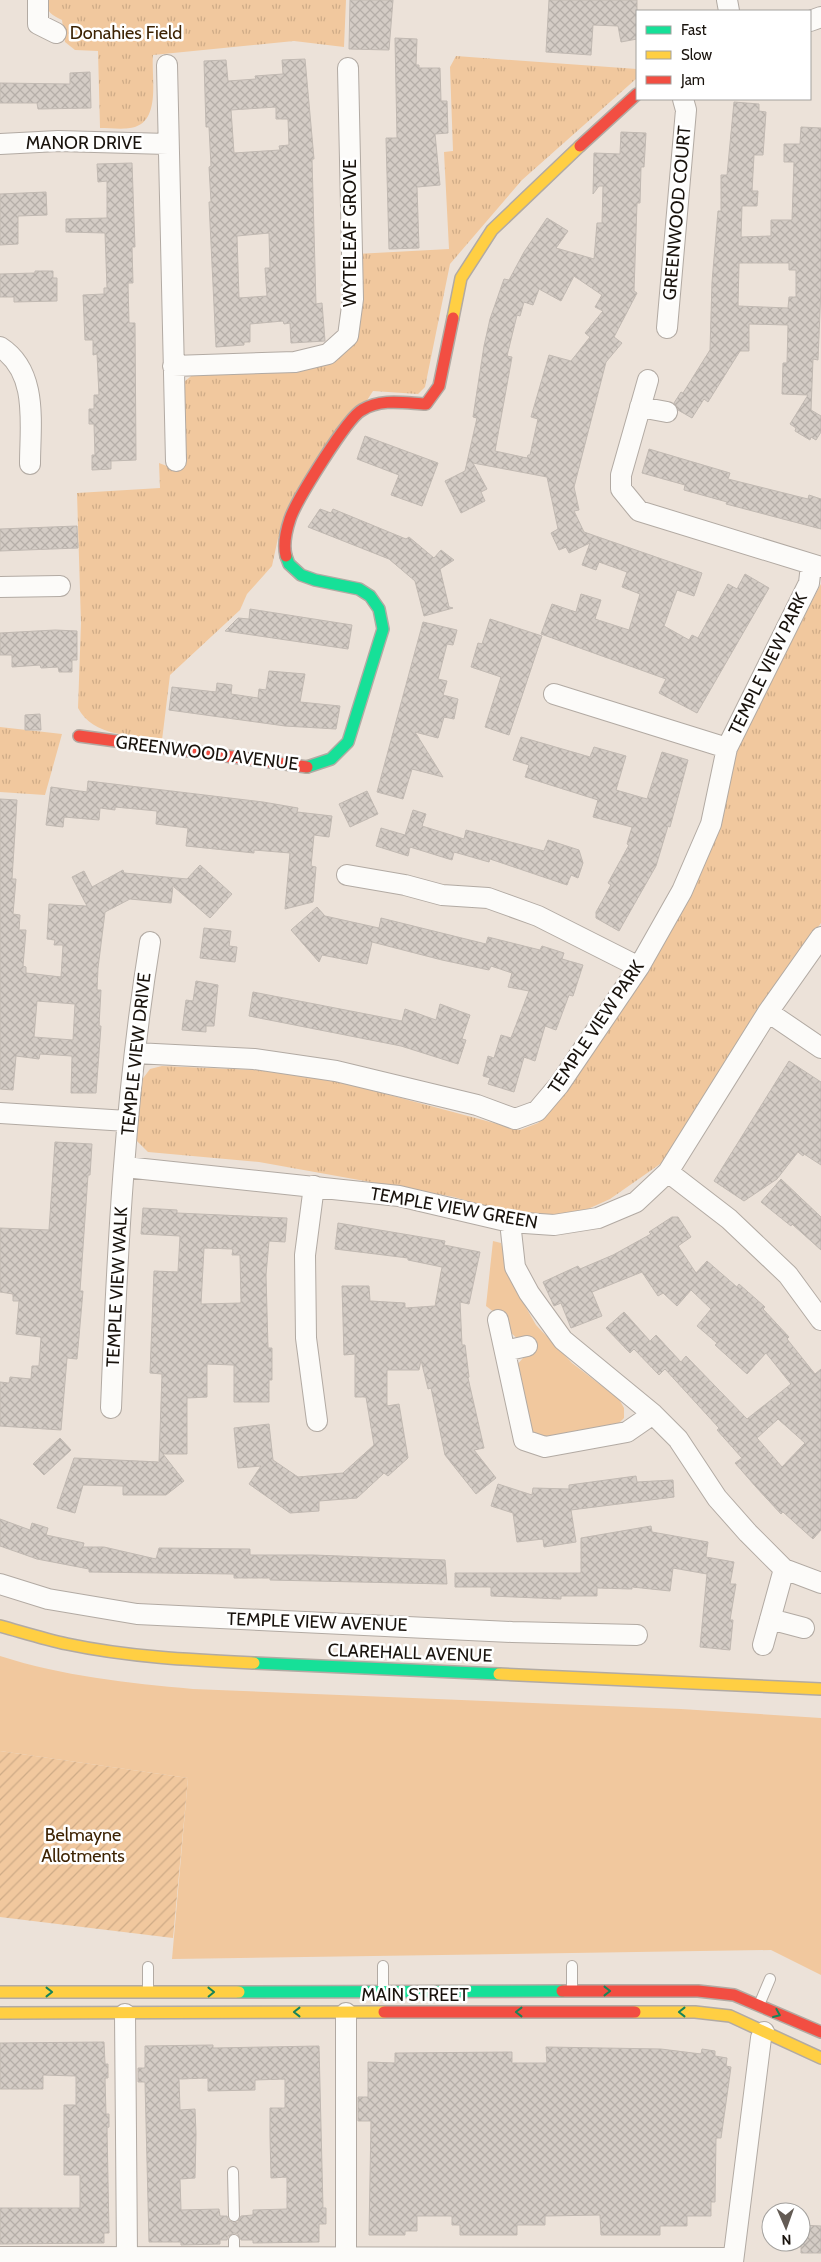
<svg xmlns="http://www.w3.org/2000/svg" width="821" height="2262" font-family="Cabin,sans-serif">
  <defs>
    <pattern id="park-tufts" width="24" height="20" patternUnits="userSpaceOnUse" patternTransform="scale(1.25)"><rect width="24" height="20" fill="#f1c89e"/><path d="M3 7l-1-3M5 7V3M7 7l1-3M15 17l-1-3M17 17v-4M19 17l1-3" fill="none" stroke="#ceab87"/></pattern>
    <pattern id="garden-furrows" width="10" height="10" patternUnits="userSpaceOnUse" patternTransform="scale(1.25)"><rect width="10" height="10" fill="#f1c89e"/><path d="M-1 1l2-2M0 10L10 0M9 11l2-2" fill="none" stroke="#ceab87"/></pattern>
    <pattern id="building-cross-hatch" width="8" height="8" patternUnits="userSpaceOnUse" patternTransform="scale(1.25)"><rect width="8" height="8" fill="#d4ccc5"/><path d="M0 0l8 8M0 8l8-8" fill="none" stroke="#b5aea8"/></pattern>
  </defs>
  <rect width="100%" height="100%" fill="#ece2d9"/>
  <!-- grass -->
  <path fill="#f1c89e" d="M493 1241 501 1243 512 1283 536 1325 572 1363 619 1399 624 1408V1418L617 1425 542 1437 531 1432 515 1367 523 1358 533 1353 509 1331 507 1322 486 1306Z
    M0 1656C62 1676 128 1683 193 1689L681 1709 821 1718V1975L771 1950 172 1959 188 1778 0 1751Z"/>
  <!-- park -->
  <path fill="url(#park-tufts)" d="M46 0H346L344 47 294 41 153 55C151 76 161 119 135 127 125 130 111 128 100 128L98 51 75 50 65 42 62 20C52 15 46 12 46 0Z
    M456 56 637 69V78L522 180 450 264 425 387 418 394 373 391 278 538 272 566 247 594 240 610 170 675 162 740C132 735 93 737 78 708L81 623 77 493 160 488 159 463 172 468 185 467 184 382 213 358 326 353 348 332 356 254 449 249 444 152 453 151 450 67Z
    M821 584V923L784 975 663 1162 610 1199 568 1218 519 1216 454 1197 259 1162 148 1152 135 1139 141 1081 150 1069 162 1066 259 1070 326 1078 520 1130 538 1123 553 1107 686 902 738 739Z
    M0 727 62 734 45 795 0 792Z"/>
  <!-- garden -->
  <path fill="url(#garden-furrows)" d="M0 1751 188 1778 173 1938 0 1917Z"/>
  <!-- building -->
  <path fill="url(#building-cross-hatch)" stroke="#c1b9b2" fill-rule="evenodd" d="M350 0H393L389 50 349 49Z
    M549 0H637V39L621 42 618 26 593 25 591 55 546 52Z
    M395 38 417 39 416 65H419V68H440L441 101H447L448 133 435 134 440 185 417 187 419 248 389 249 386 138H397Z
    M305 59 314 159H312L316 304 322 303 325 341 291 343 290 323 284 324 283 321 250 324V342H244V345L216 347 209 202H211L209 167 211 166 209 127H206L204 61 226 60 228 81 256 79 255 76 283 74 282 60ZM276 107V119H288L289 145 279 146 280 150 234 153 231 110ZM269 233 270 268H265L267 296 239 298 237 236Z
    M90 72 91 108 38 109 37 103H0V83L70 84V73Z
    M734 102 759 104V111L766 112 763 155H754L752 191H758L757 206H742L741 237 771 236V220H792L794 162H784V144H800L801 127 821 128V287L818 360 813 359 811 410 821 416V432L816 440 811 437 810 440 795 431 796 428 790 424 808 395 782 394 783 363H787L788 325 749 324V351H740L708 402 704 399 692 418 678 410 674 403 681 392 683 393 710 350 712 282 718 211H721V175H727ZM739 263H789V270H796V297H789L788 308 738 306Z
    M621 132 646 133 644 167H641L640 203H637L634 291 637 293 614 337 622 343 606 362 574 487 579 510 574 511 584 532 702 573 694 596 677 590 664 626 689 640 692 635 698 638 728 584 737 589 745 574 769 588 697 713 659 693 666 679 541 634 552 604 576 612 581 594 601 600 595 619 629 630 640 594 622 587 627 572 599 562 596 570 582 565 590 543 569 553 566 547 559 550 551 533 558 529 547 477 473 463 487 489 481 492 485 501 461 513 445 481 465 471 477 418 473 417 484 346 490 319 504 279 509 280 524 252 547 218 568 231 556 248 594 259 597 223H602L603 186H599L593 194 594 153 620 154ZM574 276 602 295 595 307 603 311 585 333 590 337 571 361 549 355 531 417 538 419 530 455H528L527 458 495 451 512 357 507 356 517 315 520 316 524 302 533 305 539 289 561 301Z
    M132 163 135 247H132L133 283H128L129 323H135L136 460 111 461V469L92 470V455H95L94 424H89V409H94V395H99L97 354 93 355V340H85L83 295 104 294V288H107L105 233 66 232V219L107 218V181L98 182 97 164Z
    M46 192 47 215 18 216V244L0 245V194Z
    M35 271H53V278H57V301L14 302V297H0V274L35 273Z
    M365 436 438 463 422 506 391 495 399 475 357 459Z
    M649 449 730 473 728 479 808 499 809 495 821 499V529L726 504 727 502 684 490 685 485 642 473Z
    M320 509 331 513 333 509 406 539 409 537 434 558 441 550 454 560 440 569 449 607 453 608 424 616 415 581 389 559 308 527Z
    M77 526 78 548 0 551V529Z
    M250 609 352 625 348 649 225 631 238 618 249 619Z
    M490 619 542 636 509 735 485 727 501 677 471 667 478 643 482 644Z
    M423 622 457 630 453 645 447 644 438 679 447 681 443 695 458 699 454 719 444 717 438 738 415 732 443 777 412 769 403 799 377 792Z
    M55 630 77 631V660H72V672H59L58 667 41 668 40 665 12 667V655H0V633Z
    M269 671 305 674 300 702 340 706 336 729 285 726 169 710 172 687 216 692 217 683 232 685 231 694 258 698 259 689 266 690Z
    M40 714 41 730H25V715Z
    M521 737 590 757 594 747 626 756 616 790 647 799 662 752 688 760 670 827 668 826 656 866 619 931 596 918V912L611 885 608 883 629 845 627 844 632 827 593 817 598 800 525 777 529 765 513 760Z
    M88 781 263 802 298 808 297 812 332 816 329 837 314 835 311 866 316 867 313 902 285 909 290 853 254 850V853L186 846 188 828 156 824 157 811 115 807V810L100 808 99 820 64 817 63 827 46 825 51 787 87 792Z
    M367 791 378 814 350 827 339 804Z
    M0 799 17 800 12 879H16L13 914 20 915 19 930H26L23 966 26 967V973L61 977 63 945H54L55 940 47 939 49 904 87 906 72 877 84 871 92 887 123 870 124 873 187 879 200 865 232 894 210 918 173 886 171 903 130 899 105 912 98 968 97 990H101L99 1026H101L96 1093H71L72 1056 40 1054 39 1059 16 1056 13 1090 0 1089ZM37 1001 75 1004 73 1040 34 1037Z
    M413 810 426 814 422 826 464 839 466 830 544 851 548 840 579 850 583 863 578 878 571 875 567 885 490 859 489 862 454 852 452 860 410 847 408 856 376 846 381 828 405 835Z
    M317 907 325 916 379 928 381 918 486 944 488 937 540 950 542 946 564 953 562 959 583 965 573 996 569 995 556 1030 545 1026 535 1061 524 1057 514 1092 488 1084 490 1078 483 1076 488 1056 494 1058 501 1035 511 1038 529 991 508 987 512 973 491 966 489 970 442 960 372 942 367 964 322 955 319 962 291 930Z
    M204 928 231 931 229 946 237 947 235 962 200 958Z
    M196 981 218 985 214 1026H206V1032L182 1030 186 1000 193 1001Z
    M253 992 402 1021 405 1009 436 1020 440 1004 470 1015 462 1039 466 1040 458 1064 401 1046 249 1016Z
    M789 1061 821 1082V1165L804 1154 803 1156 798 1152 777 1179 744 1201 714 1181Z
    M55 1142 92 1144 90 1175H88L80 1291H83L77 1359 67 1358 61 1430 0 1426V1382L9 1383 10 1377 31 1379 32 1366H39L41 1337 16 1334 19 1301H13V1294L0 1292V1228L49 1230Z
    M781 1179 821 1217V1250L792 1224 791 1226 761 1202Z
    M143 1208 177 1210V1213L287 1218 285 1242 269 1241 266 1275 268 1348H272V1380H269V1402H234V1365L207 1364V1397L187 1398V1454H163L184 1481 166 1495H123V1486L83 1485 75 1513 57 1508 74 1458 159 1462 162 1374 150 1373 154 1271 178 1272 180 1236 141 1234ZM204 1248 233 1249 232 1255H240L241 1303 201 1304Z
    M672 1217H678L691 1237 678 1246 696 1273 707 1261 737 1287 739 1284 765 1307 763 1309 789 1337 787 1339 815 1374 821 1369V1530L813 1539 783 1512 781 1514 756 1487 735 1463 742 1458 717 1430 719 1428 665 1369 659 1375 634 1349 630 1353 606 1328 624 1312 650 1341 656 1335 681 1362 686 1356 747 1419 791 1384 766 1353 747 1374 715 1345 717 1343 697 1326 711 1309 691 1290 677 1306 663 1293 658 1296 642 1272 592 1292 602 1316 571 1328 561 1303 554 1306 543 1282 578 1266 580 1269 613 1255 651 1234 649 1232ZM778 1419 805 1443 782 1467 757 1438Z
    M338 1223 445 1241 444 1245 480 1252 469 1304 460 1302 462 1345H465L469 1377 468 1378 484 1448 474 1450 496 1478 476 1494 445 1455 431 1388 428 1389 421 1360 419 1370H387V1406L399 1404 408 1458 388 1476 384 1473 357 1498 319 1501V1511L290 1513 249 1484 261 1466 238 1468 234 1428 269 1424 273 1460 298 1477 343 1473 374 1445 366 1397H355V1354L344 1355 342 1286H369L370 1301 405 1303V1308L435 1306 442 1267 408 1260V1258L335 1249Z
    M60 1438 71 1450 44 1475 33 1464Z
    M636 1476 637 1482 673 1480 674 1497 571 1510 576 1542 544 1547 543 1539 517 1542 513 1513 491 1506 498 1484 532 1495 533 1488 569 1489V1485Z
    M0 1519 30 1530 32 1523 48 1528 46 1535 84 1543 83 1547H104L156 1559 159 1548 250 1549V1555H313L445 1560 447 1584 270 1580V1578H234V1574L89 1572V1569L37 1559 0 1546Z
    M651 1526 652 1532 708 1542 706 1557 734 1562 730 1584H736L730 1620H733L730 1650 700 1647 707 1574 673 1568 670 1591 632 1587V1589L597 1588V1596H561V1599L491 1596V1587H455V1573H581V1538Z
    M104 2042 105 2064H108V2078H105L106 2114H109V2127L107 2128 109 2233H104V2243L0 2244V2208H80V2175H64V2105H76V2076L43 2075V2089H0V2043Z
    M213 2045V2048L319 2046 323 2208H326V2224H319V2242L253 2243V2240H241L238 2234 234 2233 228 2236 227 2240H220V2244L181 2245V2242H149L145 2082H138V2068H145V2046ZM208 2078V2091L255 2090V2080L285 2079V2108H270V2135L271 2178 287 2177V2209L253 2210V2215L241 2216 238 2222 234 2223 228 2220 227 2216H220L219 2209 181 2210 180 2179 195 2178 196 2134 195 2109 180 2110 179 2079Z
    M546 2047 661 2049 701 2054 702 2049 715 2051V2056L727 2058 726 2066 731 2067 721 2138H716L715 2202H711V2216H687V2226H660V2235H601L600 2215 545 2216V2225H517V2235H460V2225H452V2216H417V2231H405V2235H369L371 2121H358V2097H368V2062L395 2063V2053L512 2052V2063H547Z
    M801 2225 821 2226V2253H801Z"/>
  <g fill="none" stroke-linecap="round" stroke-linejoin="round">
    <defs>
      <path id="lane" d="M383 1966V1990
        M572 1966V1990
        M148 1967V1991
        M759 2005 770 1979
        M233 2172 234 2216
        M234 2240V2257"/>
      <path id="street" d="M38 0V24L56 33
        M727 0 729 11
        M810 21 821 17
        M167 65 176 461
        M0 144 58 141 168 144
        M667 328 686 110 683 99
        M0 347C39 372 30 425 30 464
        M173 366 295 362 328 354 348 336 353 299 348 68
        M648 380 621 475V489L639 511 821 567
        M640 407 667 412
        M0 587 60 586
        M554 694 727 748
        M347 875 405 885 442 895 488 898 538 916 639 967
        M768 1012 821 1048
        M135 1053 254 1059 336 1071 477 1105 515 1119 537 1111 559 1085 639 967 682 891 711 824 727 748 809 583 811 565
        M0 1113 127 1121
        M125 1167 399 1196 510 1222 554 1225 598 1218 636 1202 668 1172 768 1012 821 937
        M668 1172 729 1219 788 1275 821 1320
        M314 1186 305 1255 306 1338 317 1421
        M510 1222 515 1267 529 1293 563 1340 653 1414 678 1439 717 1498 748 1533 784 1569 821 1583
        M498 1320 524 1440 545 1447 627 1432 653 1414
        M505 1351 527 1346
        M111 1408C117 1252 125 1096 150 942
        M0 1584 48 1599 137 1614 512 1632 637 1635
        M770 1619 804 1628
        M763 1645 784 1569
        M125 2014 127 2257
        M0 2257 733 2258
        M346 2262V2013
        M733 2262 761 2038 764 2032"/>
      <path id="fast" d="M286 556 289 564 301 575 315 580 359 589 370 596 379 609 383 629 348 742 331 759 307 767
        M254 1663 499 1674
        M239 1992 562 1991"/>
      <path id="slow" d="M453 318 461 278 492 230 580 146
        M0 1626C22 1632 44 1639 67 1644 128 1657 191 1660 254 1663
        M499 1674 821 1689
        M0 1992H239
        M635 2012H695L730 2016 821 2058
        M0 2013 384 2012"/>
      <path id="jam" d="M580 146 637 94
        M286 556C283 544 286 531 290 519 296 501 347 418 362 410 381 398 405 403 426 404L439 386 453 318
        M79 736 307 767
        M562 1991H698L734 1995 821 2032
        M384 2012H635"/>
    </defs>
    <!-- lane casing -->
    <use href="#lane" stroke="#b2aaa3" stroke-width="12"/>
    <!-- street casing -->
    <use href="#street" stroke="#b2aaa3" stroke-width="22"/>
    <!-- fast casing -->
    <use href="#fast" stroke="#b2aaa3" stroke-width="14"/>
    <!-- slow casing -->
    <use href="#slow" stroke="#b2aaa3" stroke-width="14"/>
    <!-- jam casing -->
    <use href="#jam" stroke="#b2aaa3" stroke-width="14"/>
    <!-- lane -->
    <use href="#lane" stroke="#fcfbf9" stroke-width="10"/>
    <!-- street -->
    <use href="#street" stroke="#fcfbf9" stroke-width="20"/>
    <!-- fast -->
    <use href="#fast" stroke="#16e098" stroke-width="11"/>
    <!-- slow -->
    <use href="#slow" stroke="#ffcf43" stroke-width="11"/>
    <!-- jam -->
    <use href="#jam" stroke="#f24e42" stroke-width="11"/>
  </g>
  <!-- one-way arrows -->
  <defs><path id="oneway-chevron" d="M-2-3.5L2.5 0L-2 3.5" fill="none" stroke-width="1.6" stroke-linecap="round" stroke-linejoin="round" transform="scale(1.25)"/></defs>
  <g stroke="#178459">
    <use href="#oneway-chevron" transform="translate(607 1991)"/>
    <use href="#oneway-chevron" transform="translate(49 1992)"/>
    <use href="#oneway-chevron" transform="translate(211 1992) rotate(-1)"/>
    <use href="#oneway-chevron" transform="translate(297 2012) rotate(180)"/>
    <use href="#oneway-chevron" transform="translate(519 2012) rotate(180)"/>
    <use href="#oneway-chevron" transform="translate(682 2012) rotate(180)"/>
    <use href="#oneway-chevron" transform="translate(777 2014) rotate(23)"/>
  </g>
  <g text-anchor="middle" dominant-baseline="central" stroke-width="5" stroke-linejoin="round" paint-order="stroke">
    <!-- park labels -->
    <g font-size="18" fill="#3d2303" stroke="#fff">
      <text x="126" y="33">Donahies Field</text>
      <text x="83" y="1835">Belmayne<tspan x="83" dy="21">Allotments</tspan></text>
    </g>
    <!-- street labels -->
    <g font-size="18" fill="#19130d" stroke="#fff">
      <text x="84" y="143">MANOR DRIVE</text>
      <text transform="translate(677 213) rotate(-85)">GREENWOOD COURT</text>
      <text transform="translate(350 233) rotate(-90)">WYTELEAF GROVE</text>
      <text transform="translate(768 664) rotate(-64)">TEMPLE VIEW PARK</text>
      <text transform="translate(207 753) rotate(7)">GREENWOOD AVENUE</text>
      <text transform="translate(596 1027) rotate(-56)">TEMPLE VIEW PARK</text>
      <text transform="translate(136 1054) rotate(-84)">TEMPLE VIEW DRIVE</text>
      <text transform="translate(454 1208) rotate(10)">TEMPLE VIEW GREEN</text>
      <text transform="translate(117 1287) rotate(-87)">TEMPLE VIEW WALK</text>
      <text transform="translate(317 1622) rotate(2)">TEMPLE VIEW AVENUE</text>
      <text transform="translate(410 1653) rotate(2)">CLAREHALL AVENUE</text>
      <text x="415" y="1995">MAIN STREET</text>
    </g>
  </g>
  <!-- legend -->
  <rect x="636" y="10" width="175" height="90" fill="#ffffff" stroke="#a3a19e"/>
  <rect x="646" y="26" width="25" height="8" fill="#16e098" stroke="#a3a19e"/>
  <text x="681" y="35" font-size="15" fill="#19130d">Fast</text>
  <rect x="646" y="51" width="25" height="8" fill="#ffcf43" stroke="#a3a19e"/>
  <text x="681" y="60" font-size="15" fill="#19130d">Slow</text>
  <rect x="646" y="76" width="25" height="8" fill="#f24e42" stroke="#a3a19e"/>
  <text x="681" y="85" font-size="15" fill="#19130d">Jam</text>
  <!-- north arrow -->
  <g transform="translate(786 2227) rotate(178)"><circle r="24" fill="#ffffff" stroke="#a3a19e"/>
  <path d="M0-4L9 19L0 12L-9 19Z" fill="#635b54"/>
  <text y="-8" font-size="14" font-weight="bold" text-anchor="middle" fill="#19130d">N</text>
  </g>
</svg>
